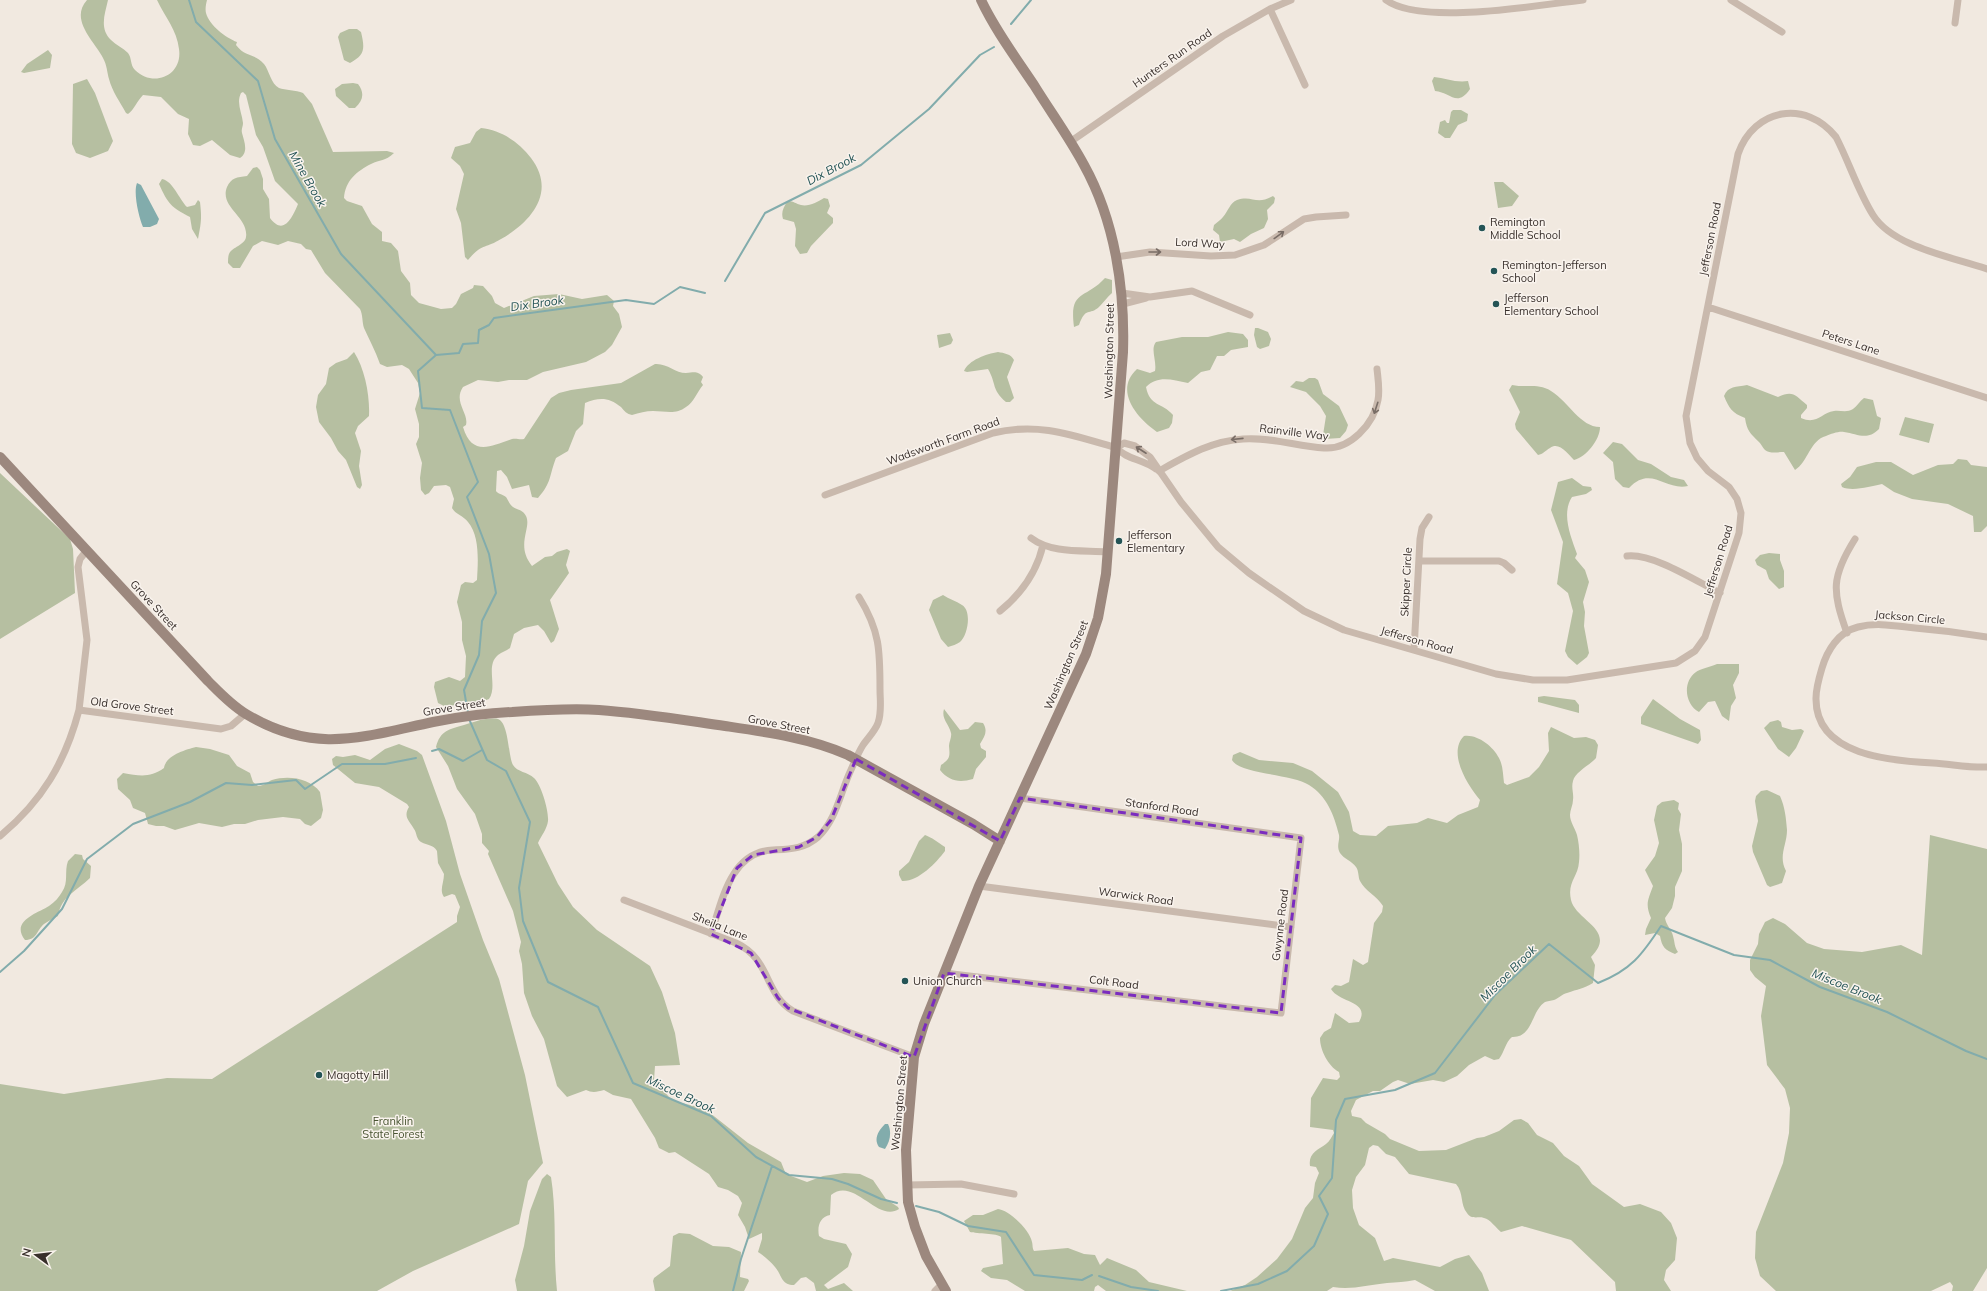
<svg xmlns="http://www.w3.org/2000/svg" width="1987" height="1291" font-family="Mulish,sans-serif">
  <rect width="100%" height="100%" fill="#f1e9e0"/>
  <!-- green -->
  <path fill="#b6bfa1" d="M87 0H108C105 14 99 28 111 40 116 45 123 48 128 53 132 58 130 65 135 70 153 88 183 76 179 49 177 30 165 17 157 0H207C206 4 205 9 206 13 209 25 226 38 237 42L236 45C246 58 255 53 264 64 269 70 271 84 279 88 285 90 296 90 303 93L312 104 333 152 387 151 394 153C385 162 380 159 371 164 357 171 345 181 344 198L347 201 362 206 372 224 382 232V241L391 243 398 251 401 271 410 283 411 295 419 303 441 309 452 308 456 304 461 294 473 288 474 285 483 286 492 296 495 303 504 308 534 296 559 294 582 299 607 295 614 301 613 306 619 314 622 327 612 345 605 352 586 362 543 372 527 380H509L498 382 478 380 463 387C453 402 469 413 466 425L463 427C472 457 491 446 512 439 517 438 519 440 524 439L551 398 559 393 571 390 621 383 655 364C667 363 675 373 686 373 693 373 697 370 703 377L701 382 703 385C697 392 694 402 686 407 676 415 665 411 653 411 646 411 639 413 632 415 627 414 624 411 621 407 609 397 599 397 585 403L583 424 576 431 568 451 556 458C549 476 552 482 538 498L532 497 529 485 512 489 507 477 501 470 497 471 496 491C498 494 502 494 506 497 508 500 510 505 513 507 518 510 523 510 526 516 532 528 515 545 532 566L545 557 552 556 557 552 567 549 570 551 566 565 569 573 550 600 559 629 554 641 551 643 544 631 538 625 524 628 514 634 510 648C506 651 502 652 498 655 485 666 498 686 489 699 473 706 462 702 446 707L438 703 434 687 435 682 449 677 460 681 465 677 466 656 462 640V622L457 602 461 585 465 582 473 583 477 580C478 562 480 536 468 522 464 516 455 514 452 508L454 499 450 487 446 485 434 486 429 493 425 495 421 490 420 478 422 463 416 444 419 437V424L415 409 420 393 418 383 409 369 402 365 387 367 380 364C375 350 370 341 364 328 362 322 363 315 360 309L325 273 311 250 306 249 301 244 288 241 278 245 262 241 253 246 240 268H233L228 263C228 261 228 256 229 254 232 247 245 245 246 237 249 217 219 207 227 187 231 178 237 177 247 176L253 168 257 167 260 170 263 179V189L269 199 270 218C284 237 293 216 298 204L275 181 263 147 256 135 246 95 243 92 241 93C236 103 242 113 243 123 243 127 241 129 242 133 244 141 249 152 240 158L230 155 212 140 200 146 193 145 188 134 189 119 178 114 161 97 143 95C137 101 134 110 128 114L126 113C120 102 112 91 109 79 107 72 107 65 103 58 95 42 69 20 87 0Z
    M349 29H357L361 32C365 49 365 55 350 63L344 60 338 37 340 33Z
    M48 50 52 55 50 68 24 73 21 72 27 64Z
    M1434 77C1445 78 1456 83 1468 81L1470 89C1457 108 1450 92 1435 91L1432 81Z
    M87 79 95 93 113 141 108 151 90 158 76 153 72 144 73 84Z
    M353 83 358 84C365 93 363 101 355 108H349L336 96 335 89 342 84Z
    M1453 110H1461L1468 114 1467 121 1458 125 1450 138H1445L1438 133 1440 122 1445 120 1447 123H1449L1451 112Z
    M481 128C501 130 519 142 531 158 557 192 531 222 501 239 485 249 482 243 468 260L465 257 461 223 456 209 464 174 460 166 451 158 455 147 470 143 476 132Z
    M162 179C173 181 179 199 187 207L195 205 198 200 200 202C202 219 201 223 198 239L192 229 190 217C171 207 168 204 159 184Z
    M1494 182H1503L1519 196 1512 206 1498 208Z
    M1273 196 1275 198 1274 203 1267 210 1268 219 1264 228 1251 234 1240 242 1234 239 1220 242 1219 235 1213 230 1214 225C1217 222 1221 220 1223 217 1228 211 1230 203 1237 200 1253 195 1256 206 1273 196Z
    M824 198 828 199 830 206 827 213 833 218V223L811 246 807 253 800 254 795 246 796 229 794 222 783 219C781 213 783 207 788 201 794 201 796 204 801 205 808 207 818 202 824 198Z
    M1105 278 1112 280V293C1107 297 1104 302 1099 307 1089 316 1086 306 1079 325L1074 327C1069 289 1085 300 1105 278Z
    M1255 328H1258L1268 332 1271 339 1269 346 1260 349 1257 347 1254 335Z
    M1228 332 1243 334 1248 340V347L1231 350 1224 356H1217L1210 370 1201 372 1188 383C1172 380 1158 375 1146 387 1150 407 1162 402 1173 415L1172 423 1169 428 1157 432C1138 419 1113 391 1137 369L1150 373 1155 371C1157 361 1150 349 1156 342L1182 337H1208Z
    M950 333 953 340 951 344 939 348 937 335Z
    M354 352C365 369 370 396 369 416L358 426 355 433 361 451 359 466 362 485 360 489 357 487 346 460 338 451 331 438 319 422 316 407 318 395 326 384 329 368 336 363 347 359Z
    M998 352C1004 353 1011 354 1014 360L1007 377 1014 398 1010 402H1006C991 389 997 385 988 369L967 372 964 371C969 360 986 354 998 352Z
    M1309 378H1315L1318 380 1323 394 1339 406 1348 425 1346 431 1340 438 1325 439 1323 435 1326 416 1320 406 1306 392 1290 387 1296 381 1303 382Z
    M1512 385C1525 388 1538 383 1551 391 1569 402 1580 427 1600 427 1600 440 1586 457 1574 460 1568 454 1559 441 1550 448 1545 451 1543 454 1538 455L1516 429 1515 424 1520 412 1509 390Z
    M1747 385 1778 397C1793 390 1795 395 1807 405V408L1801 415V418C1817 425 1821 413 1834 411 1840 410 1847 413 1853 409 1857 406 1860 401 1864 398L1873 400 1877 416 1881 418 1879 429C1867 441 1858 434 1844 432 1839 431 1831 434 1826 436 1810 440 1808 462 1795 470L1784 452C1778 452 1770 454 1765 450 1763 448 1761 444 1759 442 1750 433 1747 431 1745 418 1732 413 1729 408 1724 396 1728 386 1736 387 1747 385Z
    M1905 417 1934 424 1929 443 1899 435Z
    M1613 442 1622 444 1638 460 1651 464 1671 477 1684 480 1688 486C1665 491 1651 465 1629 488L1623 487 1615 479 1613 462 1603 453Z
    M1958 459 1967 460 1971 465 1987 467V526L1981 532H1974L1973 516 1948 504 1912 499 1894 492 1882 484C1871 486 1853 492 1842 487L1841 484 1850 477 1857 467 1876 462H1891L1913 475 1938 465 1953 464Z
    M0 473 70 539 73 549 75 593 0 639Z
    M1572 478 1583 486 1591 487 1592 490 1586 494 1572 497C1561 514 1571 537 1577 554L1575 558 1585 570 1589 582 1583 602 1585 612 1584 626 1589 653 1587 657 1577 665 1568 657 1565 651 1573 611 1568 593 1557 584 1563 542 1551 510 1558 482Z
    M1769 553 1780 554V560L1784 571V587L1779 589 1769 579 1766 570 1757 565 1755 560 1760 555Z
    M943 595C949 599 956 601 962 605 972 611 968 635 960 642 957 644 952 646 948 647L941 639 929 610 933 600Z
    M1717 664H1739V673L1733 685 1736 698 1731 706 1729 721 1722 716 1715 701 1708 702 1699 712C1685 705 1682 682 1696 672 1699 669 1711 667 1717 664Z
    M1544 696 1575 700 1579 705V713L1538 702V697Z
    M1653 699 1680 719 1700 730 1701 740 1698 744 1641 724V717Z
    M944 709 960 730 968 729 975 722 983 723C988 731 985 736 980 744L981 748 986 751V757L976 769 973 779C959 783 949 781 940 770L941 765C950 759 950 757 949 746 949 742 952 737 951 733 949 724 941 719 944 709Z
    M486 719C489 719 495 718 498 719 509 723 508 756 513 765 517 772 528 772 534 778 541 784 549 811 548 821 547 829 541 836 538 843L558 884 573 907 597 930 650 966 662 992 675 1033 680 1065 655 1066 654 1080 669 1097 678 1102 698 1107 710 1113 748 1143 781 1162 785 1172 791 1176 807 1182 823 1176 844 1173 860 1174 873 1180 886 1199 898 1207 899 1209C877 1223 854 1176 831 1195L830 1215C820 1217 817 1226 819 1236L824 1239 846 1244 852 1254 848 1267 824 1285 828 1289 844 1283 853 1291H816L814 1283 806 1277 801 1278 794 1285C781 1285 782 1275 775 1267 770 1261 764 1256 758 1252L762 1239V1233L749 1239 745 1227 738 1215 742 1203 738 1196 728 1190 718 1187 709 1174 675 1152 669 1153 659 1148 655 1138 631 1099 613 1095 604 1090C597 1092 592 1093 586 1090L567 1097 557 1086 544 1039 532 1016 524 993 522 964 519 951 521 942 513 911 488 854 489 851 482 843V834L475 814 457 789 448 766 436 747C440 731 449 729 464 725 471 723 478 720 486 719Z
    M1778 720 1781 722 1782 727 1792 730 1801 729 1804 731 1796 748 1789 757 1778 749 1764 728 1770 722Z
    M1551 727 1574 738 1586 737 1595 740 1598 745 1596 758C1590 765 1575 772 1573 781 1571 788 1574 794 1573 800 1573 805 1570 810 1570 815 1570 822 1575 828 1577 835 1579 843 1580 854 1579 862 1578 877 1567 882 1571 900 1576 921 1618 930 1591 957L1595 965 1593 983C1583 989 1578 989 1567 993 1562 994 1559 998 1554 1000 1551 1001 1547 1001 1545 1002 1531 1011 1533 1038 1512 1037 1505 1043 1505 1051 1499 1059L1494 1060 1485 1056 1469 1065 1457 1076 1444 1082 1433 1080 1410 1084 1398 1080 1393 1082 1380 1091H1373L1356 1100 1351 1111 1352 1116 1361 1118 1366 1123 1385 1134 1390 1139 1419 1151 1446 1150 1477 1138 1484 1137 1499 1131 1514 1120 1521 1119 1528 1123 1537 1135 1553 1143 1564 1156 1579 1166 1592 1184 1624 1207 1640 1204 1661 1212 1671 1223 1677 1238 1675 1260 1666 1270 1664 1280 1671 1291H1616L1615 1282 1571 1240 1522 1226 1501 1232C1496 1228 1490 1219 1484 1218 1478 1216 1471 1220 1467 1213 1460 1205 1464 1193 1456 1184L1409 1174 1395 1157 1386 1154 1378 1146 1373 1145 1369 1148 1365 1165 1356 1177 1352 1190 1353 1208 1359 1225 1375 1238 1384 1261 1393 1258 1440 1267 1455 1259 1469 1255 1482 1273 1489 1291H1435L1415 1280C1405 1282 1397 1282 1387 1283 1367 1285 1352 1290 1333 1287L1327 1291H1230L1245 1285 1257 1277 1277 1259 1292 1239 1305 1208 1313 1198 1315 1183 1319 1173 1316 1167 1310 1166C1308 1153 1318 1150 1326 1144 1330 1141 1332 1136 1334 1133L1333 1130 1310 1127 1311 1098 1323 1078 1337 1080 1340 1077 1339 1072C1328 1066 1320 1050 1320 1038L1324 1032 1331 1028 1335 1013 1349 1023 1359 1022C1371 1001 1339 1003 1331 989L1335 985 1341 986 1349 982 1353 959 1363 965 1368 962 1374 923 1382 912 1383 906C1377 896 1365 891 1360 881 1358 877 1359 871 1356 867 1352 861 1344 859 1340 853 1336 846 1340 841 1339 835 1334 815 1327 796 1309 785 1292 774 1239 774 1232 760L1233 755 1240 752 1259 760 1293 763 1312 771 1338 792 1349 812 1353 831 1360 835 1376 836 1388 826 1417 823 1428 818 1447 823 1458 815 1478 807 1480 800C1468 786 1447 753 1464 736 1477 734 1493 746 1499 758 1503 765 1503 775 1504 783L1507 785 1529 777 1539 767 1549 751 1548 733Z
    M399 744 417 751 422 755 446 821 460 874 483 940 499 979 525 1075 543 1163 528 1181 519 1224 413 1271 377 1291H0V1084L64 1094 167 1078 212 1079 457 922V916L460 907 455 895 452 894 444 897C439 890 444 883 444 874L438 863 437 851C433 844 428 846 421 842 416 839 417 833 414 829 409 820 403 817 409 807L407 804 379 787 355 783 333 765 332 759 336 756 343 757 355 755 370 760 385 749Z
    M196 747 210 749 229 755 237 766 250 773 253 782 258 786C264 786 267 782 272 780 288 775 310 778 320 792L323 810 321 818 311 826 305 824 300 819 283 817 258 820 245 824H234L222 827 199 823 175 830 164 826H156L148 824 145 813 133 808 130 800 118 789 117 779 123 773C140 776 150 778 164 768 166 755 185 750 196 747Z
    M1767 790 1780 796C1785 807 1786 818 1787 830 1787 845 1778 856 1786 871L1782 883 1770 887 1767 885 1753 852 1752 846 1758 821 1755 801 1756 796 1761 791Z
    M1674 800 1679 803 1678 809 1681 814 1679 830 1682 844V871L1675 887V896L1672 908 1665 918C1666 925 1672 930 1673 936 1675 943 1674 946 1678 952L1675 954C1665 950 1662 947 1660 936L1655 933 1645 935 1646 929 1651 918C1645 904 1648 900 1653 886L1645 870 1655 856 1659 843 1654 820 1657 806 1662 802Z
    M925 835C931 837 939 843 945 847V851C936 863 918 882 902 881L899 875V871L909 862 919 841Z
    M1930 835 1987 849V1268L1973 1291H1952L1953 1286 1950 1282 1931 1291H1776L1760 1276 1755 1258 1756 1232 1783 1163 1789 1133 1790 1108 1785 1089 1767 1065 1761 1016 1766 986 1755 977 1750 970V960L1758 944 1759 934 1765 922 1773 918 1785 924 1807 943 1824 949 1862 952 1901 945 1922 955Z
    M75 854 82 855 83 859 91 866 90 878C77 891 61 896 58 916 53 919 48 921 44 924 36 931 37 940 25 940 10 921 38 913 49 906 55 902 59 897 62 892 69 882 64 872 68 861Z
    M547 1174 551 1177C557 1215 553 1253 557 1291H517L515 1280 524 1246 530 1211 542 1179Z
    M998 1209C1009 1210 1030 1230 1032 1242 1033 1246 1032 1247 1034 1251L1068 1248 1084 1254 1095 1255 1100 1265 1107 1258 1136 1270 1149 1282 1187 1291H1106L1098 1285 1095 1287 1094 1291H1025L1007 1280 991 1278 981 1271 983 1268 1003 1264 1001 1237C997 1233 977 1234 970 1232L964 1221 973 1215H983Z
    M679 1233 690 1234 713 1246 729 1247 741 1252 740 1277 748 1279 749 1281 744 1291H655L653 1281 654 1278 670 1266 673 1236Z"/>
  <!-- water -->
  <path fill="#82acac" d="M137 183 141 185 159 219 157 224 150 227H143C139 218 133 193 137 183Z
    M885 1124H888C892 1132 890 1142 885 1149L879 1147C873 1139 879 1130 885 1124Z"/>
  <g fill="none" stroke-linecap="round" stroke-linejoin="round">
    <!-- stream -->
    <path stroke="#82acac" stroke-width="2" d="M189 0 196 22 258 81 275 139 341 254 436 355
      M1011 24 1031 0
      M725 281 765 213 861 165 929 109 980 55 994 47
      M436 355 418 371 422 408 450 410 478 482 467 497 489 554 496 593 482 621 479 655 464 690 468 713
      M436 355 459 353 463 344 478 343 479 330 489 325 494 318 626 300 654 304 680 287 705 293
      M469 719 487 760 506 771 530 822 519 888 523 921 548 982 598 1007 633 1083 711 1116 756 1157 789 1175 832 1179 848 1184 881 1199 897 1203
      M432 751 439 749 463 761 482 750
      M0 972 24 951 62 909 87 859 133 824 190 802 226 783 252 785 296 780 305 789 342 764H385L416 758
      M916 1206 939 1212 968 1226 1006 1232 1034 1275 1082 1280 1092 1275
      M1099 1276 1131 1287 1158 1291
      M733 1291 741 1259 772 1166
      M1221 1291 1258 1284 1287 1271 1314 1246 1328 1214 1319 1196 1332 1178 1336 1120 1345 1099 1395 1090 1435 1073 1495 995 1549 944 1598 983C1631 970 1642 955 1661 926L1734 955 1770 960 1820 987 1887 1012 1966 1051 1987 1059"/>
    <!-- street -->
    <path stroke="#c9b9ad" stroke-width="7" d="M1386 0C1421 26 1538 5 1583 0
      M1731 0 1782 32
      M1270 9 1305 85
      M1955 23 1958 0
      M1070 142 1223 36 1270 9 1291 0
      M1116 257 1150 252 1211 256 1235 255 1264 245 1304 219 1316 217 1346 215
      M1122 293 1150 297 1192 291 1250 315
      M1123 304 1146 298
      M1708 307 1987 398
      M1117 448 1124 443 1135 446 1150 457 1181 502 1218 547 1249 573 1304 611 1344 630 1496 674 1533 680H1567L1676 663 1695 651 1705 637 1739 533 1741 513 1737 499 1729 487 1708 471 1697 458 1690 443 1686 416 1738 154C1754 108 1806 99 1836 137 1849 162 1858 191 1873 215 1893 247 1952 257 1987 269
      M1117 448C1125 459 1143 459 1156 469
      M1159 471C1186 456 1211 441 1243 439 1271 437 1296 446 1324 448 1350 450 1374 424 1378 400 1380 390 1378 379 1377 369
      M825 495 993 433C1039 422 1072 435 1117 448
      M1031 538C1052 554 1083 550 1108 552
      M87 550 80 559 78 567 87 640 79 710 221 729 231 726 245 714
      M1627 556C1653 553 1696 581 1720 593
      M1419 561H1499L1504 563 1512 570
      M1000 611C1021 594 1037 571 1043 545
      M1847 633C1832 591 1831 577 1855 539
      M1987 637C1963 633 1939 630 1915 628 1896 626 1877 622 1858 627 1838 632 1827 651 1822 668 1819 678 1816 688 1816 698 1815 756 1892 761 1933 763 1951 764 1969 768 1987 767
      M1414 650 1420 539 1422 528 1429 517
      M0 836C42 801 65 763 79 710
      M979 886 1291 927
      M624 900 736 943C771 959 764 994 793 1011L914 1057
      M711 934C722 901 730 852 773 850 790 849 804 849 818 837 836 820 840 794 850 772 854 763 858 753 863 745 868 738 875 731 878 723 882 712 880 700 880 689 880 651 880 631 859 597
      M944 973 1281 1013 1301 838 1020 798
      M907 1185 961 1184 1014 1194
      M935 1291 941 1285"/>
    <!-- secondary -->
    <path stroke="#9c887e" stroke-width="10" d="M0 457 208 681C220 693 231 705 246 714 314 755 362 737 433 722 459 717 486 713 512 712 541 710 570 708 599 710 641 713 683 720 725 726 766 732 810 738 848 755L973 824 1000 841
      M946 1291 926 1256 915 1227 908 1202 906 1150 914 1057 924 1024 979 886 1086 654 1098 618 1106 574 1123 352C1125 289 1115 221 1084 165 1069 137 1050 111 1034 85 1016 58 995 30 981 0"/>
  </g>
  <!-- one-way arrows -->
  <defs><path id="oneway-shaft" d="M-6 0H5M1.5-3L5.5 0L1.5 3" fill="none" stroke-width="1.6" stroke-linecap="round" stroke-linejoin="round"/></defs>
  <g stroke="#796d66">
    <use href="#oneway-shaft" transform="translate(1279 235) rotate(-36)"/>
    <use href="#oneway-shaft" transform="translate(1155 252)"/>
    <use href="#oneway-shaft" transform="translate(1376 408) rotate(108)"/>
    <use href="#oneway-shaft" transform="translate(1237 439) rotate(174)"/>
    <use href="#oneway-shaft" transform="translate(1141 450) rotate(-147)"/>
  </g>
  <!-- marked area -->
  <path fill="none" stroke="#7b2cbf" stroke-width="3" stroke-dasharray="8 5" stroke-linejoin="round" d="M856 759 1000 841 1020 798 1301 838 1281 1013 944 973 914 1057 788 1008 778 998 751 953 711 934 737 868 753 855 799 847 817 837 831 820Z"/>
  <!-- markers -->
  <g fill="#245456" stroke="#f9f3ed" stroke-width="1.5">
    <circle cx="1482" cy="228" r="4"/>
    <circle cx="1494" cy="271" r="4"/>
    <circle cx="1496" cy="304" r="4"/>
    <circle cx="1119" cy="541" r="4"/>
    <circle cx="905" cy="981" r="4"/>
    <circle cx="319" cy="1075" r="4"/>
  </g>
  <g text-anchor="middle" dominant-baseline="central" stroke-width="3" stroke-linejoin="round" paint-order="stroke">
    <!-- street labels -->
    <g font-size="11" fill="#382f2b" stroke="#f9f3ed">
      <text transform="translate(1172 58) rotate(-35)">Hunters Run Road</text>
      <text transform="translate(1710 239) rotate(-79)">Jefferson Road</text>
      <text transform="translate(1200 243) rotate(3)">Lord Way</text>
      <text transform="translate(1851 342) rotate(18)">Peters Lane</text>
      <text transform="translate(1109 351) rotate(-89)">Washington Street</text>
      <text transform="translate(1294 432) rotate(7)">Rainville Way</text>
      <text transform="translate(943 441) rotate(-20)">Wadsworth Farm Road</text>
      <text transform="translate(1718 561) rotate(-73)">Jefferson Road</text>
      <text transform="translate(1406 582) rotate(-87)">Skipper Circle</text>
      <text transform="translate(154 605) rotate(47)">Grove Street</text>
      <text transform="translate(1910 617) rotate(5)">Jackson Circle</text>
      <text transform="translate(1417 640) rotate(16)">Jefferson Road</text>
      <text transform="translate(1066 665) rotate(-67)">Washington Street</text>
      <text transform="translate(132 706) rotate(7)">Old Grove Street</text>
      <text transform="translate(454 707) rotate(-9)">Grove Street</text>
      <text transform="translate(779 724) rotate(11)">Grove Street</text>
      <text transform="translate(1162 807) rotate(8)">Stanford Road</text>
      <text transform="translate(1136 896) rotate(8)">Warwick Road</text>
      <text transform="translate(1280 925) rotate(-83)">Gwynne Road</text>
      <text transform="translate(720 926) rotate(22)">Sheila Lane</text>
      <text transform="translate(1114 982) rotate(7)">Colt Road</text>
      <text transform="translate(899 1103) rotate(-85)">Washington Street</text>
    </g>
    <!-- poi labels -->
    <g font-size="11" fill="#382f2b" stroke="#f9f3ed" text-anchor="start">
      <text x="1490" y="222">Remington<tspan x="1490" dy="13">Middle School</tspan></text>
      <text x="1502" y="265">Remington-Jefferson<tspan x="1502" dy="13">School</tspan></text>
      <text x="1504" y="298">Jefferson<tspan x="1504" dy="13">Elementary School</tspan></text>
      <text x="1127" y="535">Jefferson<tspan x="1127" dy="13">Elementary</tspan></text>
      <text x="913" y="981">Union Church</text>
      <text x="327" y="1075">Magotty Hill</text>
    </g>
    <!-- park labels -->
    <g font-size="11" fill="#485431" stroke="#f9f3ed">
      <text x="393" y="1121">Franklin<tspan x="393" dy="13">State Forest</tspan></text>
    </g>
    <!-- water labels -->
    <g font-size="12" font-style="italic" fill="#245456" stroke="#f9f3ed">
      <text transform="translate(831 169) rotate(-28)">Dix Brook</text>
      <text transform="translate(308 179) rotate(60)">Mine Brook</text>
      <text transform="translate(537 303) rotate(-8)">Dix Brook</text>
      <text transform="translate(1508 973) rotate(-45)">Miscoe Brook</text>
      <text transform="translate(1847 986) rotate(22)">Miscoe Brook</text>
      <text transform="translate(681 1094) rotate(25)">Miscoe Brook</text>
    </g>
  </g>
  <!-- north arrow -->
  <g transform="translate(36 1255) rotate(285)" stroke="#f9f3ed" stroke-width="3" paint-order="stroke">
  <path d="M0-3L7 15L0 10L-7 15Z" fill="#382f2b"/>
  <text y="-6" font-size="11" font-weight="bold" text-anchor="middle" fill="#382f2b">N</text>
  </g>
</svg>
